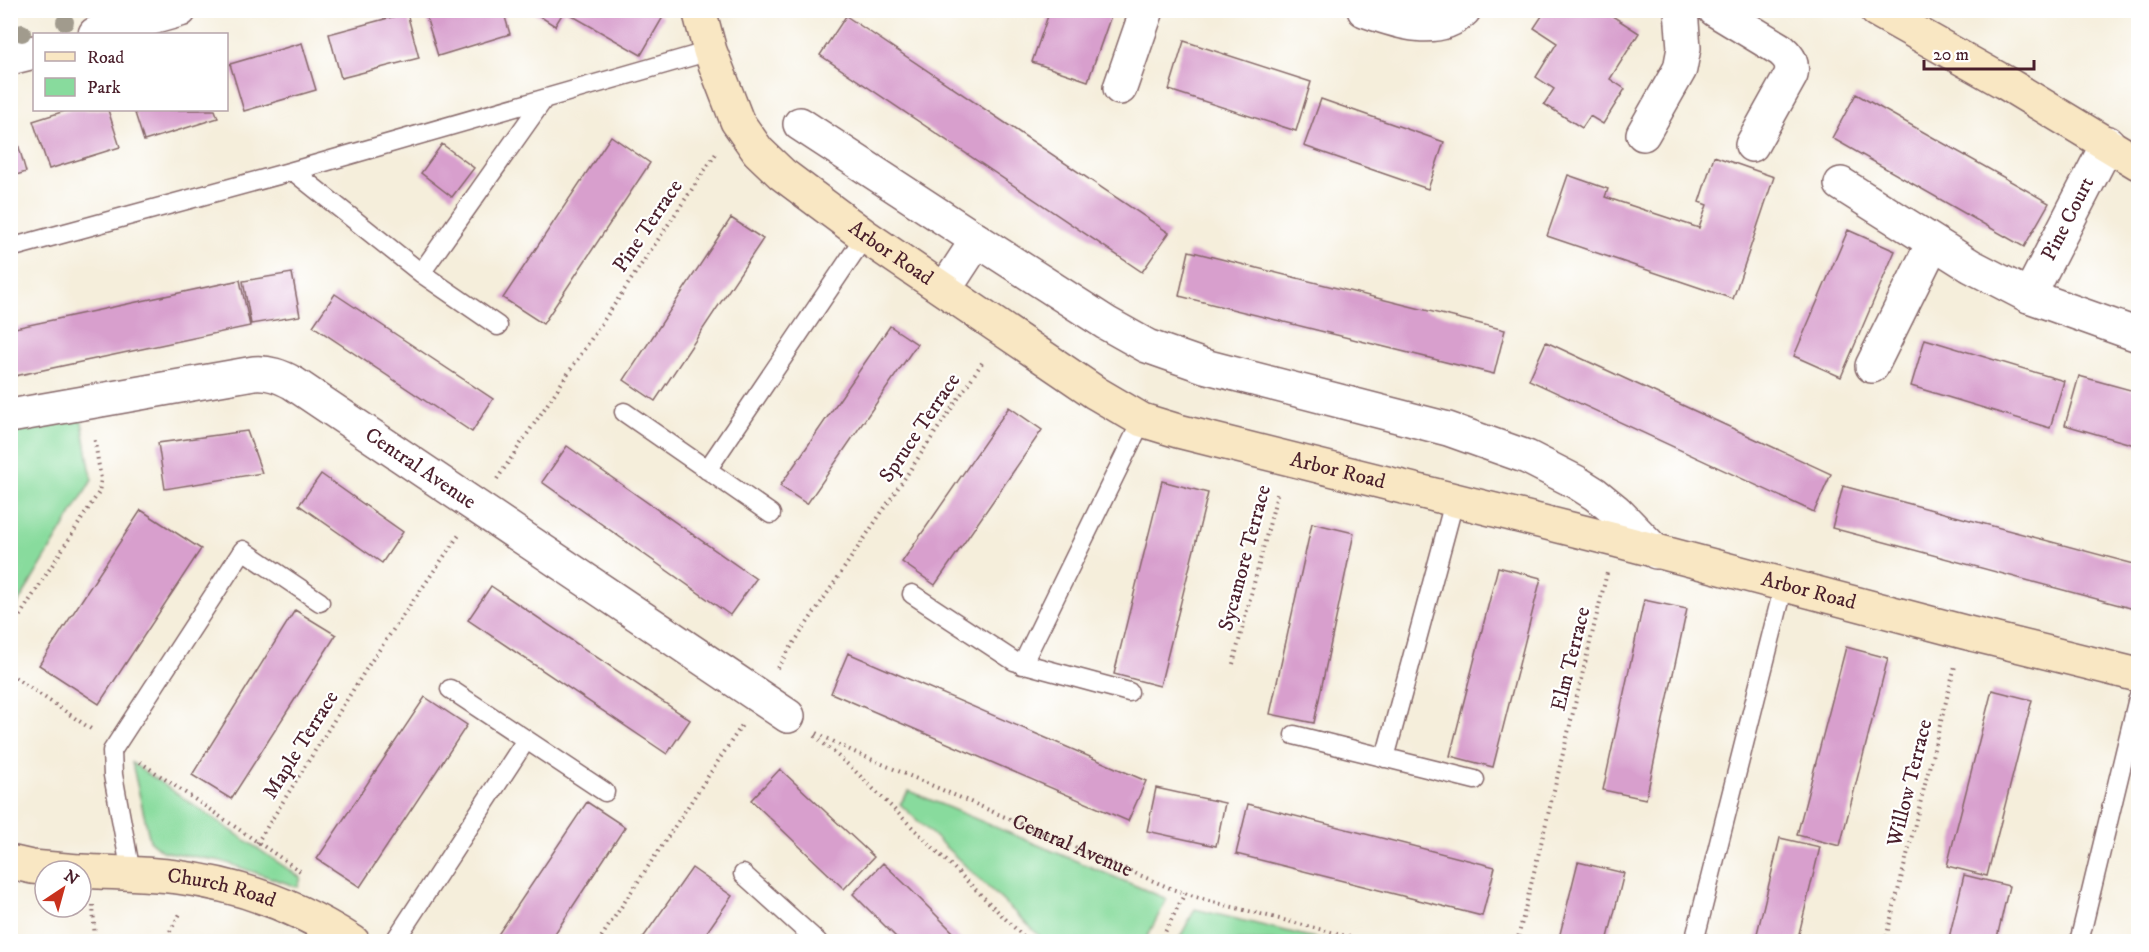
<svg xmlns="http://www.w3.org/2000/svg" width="2149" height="952" font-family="'IM FELL DW Pica',serif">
  <rect width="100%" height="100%" fill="#fff"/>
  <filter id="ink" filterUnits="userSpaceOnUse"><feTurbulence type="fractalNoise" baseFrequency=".0167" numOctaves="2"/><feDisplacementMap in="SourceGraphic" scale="12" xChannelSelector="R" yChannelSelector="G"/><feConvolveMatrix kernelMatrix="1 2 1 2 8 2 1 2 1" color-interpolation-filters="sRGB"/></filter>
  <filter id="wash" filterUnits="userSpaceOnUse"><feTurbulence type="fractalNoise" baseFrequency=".008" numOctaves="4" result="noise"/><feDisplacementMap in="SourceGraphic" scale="24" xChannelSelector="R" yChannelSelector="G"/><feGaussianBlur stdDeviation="1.35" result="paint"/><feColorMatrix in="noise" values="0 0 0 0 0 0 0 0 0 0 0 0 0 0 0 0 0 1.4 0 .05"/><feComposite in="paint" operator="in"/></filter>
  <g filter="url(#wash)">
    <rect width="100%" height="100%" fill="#f5eedb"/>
    <!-- green -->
    <path fill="#88db9d" stroke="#697d64" stroke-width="1.5" d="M81 416 92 480 11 615V429Z
      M132 763 301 878 298 887 221 861 162 851 150 841Z
      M909 791 1167 899 1145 941H1045L900 804Z
      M1195 909 1327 941H1178Z"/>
    <g id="blocks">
      <!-- building -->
      <path fill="#d89fcd" d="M424 10H503L510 34 438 56Z
        M530 10H651L663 17 641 55 564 11 555 26Z
        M1050 10H1113L1088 81 1032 62Z
        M1546 10H1603L1639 33 1610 79 1625 89 1603 124 1590 116 1582 128 1544 104 1554 89 1536 77 1557 43 1534 28Z
        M407 13 419 58 341 78 329 34Z
        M846 16 1169 233 1142 272 820 55Z
        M1184 41 1311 82 1296 131 1169 90Z
        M302 43 316 90 244 111 230 64Z
        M1856 94 2049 203 2024 247 1832 138Z
        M1321 99 1444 142 1428 189 1304 146Z
        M68 110H108L120 147 49 169 33 121Z
        M134 110H215L218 118 144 141Z
        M13 126 26 172 10 177V127Z
        M611 136 650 163 543 324 503 298Z
        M442 144 474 168 452 197 421 173Z
        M1714 156 1774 177 1733 299 1547 236 1568 175 1608 189 1605 197 1699 228 1707 205 1699 202Z
        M731 218 763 239 655 401 624 380Z
        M1848 230 1895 251 1841 377 1794 356Z
        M1189 251 1505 330 1494 374 1179 296Z
        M292 273 300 316 251 324 243 281Z
        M240 280 250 326 10 377V329Z
        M335 294 493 399 472 432 313 326Z
        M890 326 917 344 807 504 780 486Z
        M1925 339 2064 381 2050 428 1911 386Z
        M1546 342 1831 474 1814 512 1529 380Z
        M2079 376 2138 392V446L2065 425Z
        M1009 407 1042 430 935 585 902 562Z
        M247 431 262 473 165 489 158 443Z
        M567 446 756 579 730 615 542 482Z
        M321 474 403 532 382 563 299 505Z
        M1162 481 1208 493 1160 686 1114 674Z
        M1843 486 2138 565V610L1832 528Z
        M141 510 201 549 99 704 39 665Z
        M1312 523 1354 533 1314 723 1270 714Z
        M1498 567 1541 578 1493 767 1450 756Z
        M491 586 690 720 667 754 468 620Z
        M1644 600 1687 609 1646 799 1603 790Z
        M295 610 336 635 231 799 192 775Z
        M1846 647 1888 658 1840 846 1797 835Z
        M848 653 1146 781 1128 821 831 693Z
        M1992 690 2032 700 1987 876 1947 866Z
        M425 697 467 725 360 887 317 859Z
        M780 769 874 857 844 889 751 800Z
        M1156 788 1225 803 1216 846 1147 831Z
        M587 802 625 827 554 935 549 942H493Z
        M1248 804 1495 867 1482 916 1236 854Z
        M1780 838 1820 847 1797 942H1755Z
        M1578 862 1624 873 1607 942H1558Z
        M883 863 904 883 963 942H901L853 894Z
        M692 868 732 896 700 942H640Z
        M1964 875 2009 886 1996 942H1948Z"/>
    </g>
  </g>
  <g filter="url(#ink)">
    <use href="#blocks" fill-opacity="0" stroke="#866769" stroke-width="1.5"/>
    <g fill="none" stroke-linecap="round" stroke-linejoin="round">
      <defs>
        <path id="lane" d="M293 171 421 273 498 326
          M10 248 293 171 710 51
          M421 273 544 99
          M624 412 771 514
          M707 470 865 236
          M912 594 1014 661 1129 692
          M1022 665 1142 420
          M450 689 605 792
          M1294 735 1475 780
          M1385 758 1454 502
          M131 873 113 775 112 751 243 550 320 602
          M743 874 818 942
          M394 942 526 740
          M1694 942 1784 585
          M2079 942 2138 698"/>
        <g id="street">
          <path d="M1364 10C1395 21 1437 37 1464 10"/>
          <path d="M1715 10 1781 50C1790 58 1793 63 1791 75L1752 145"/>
          <path d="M95 34 180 10"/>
          <path d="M10 58 34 52"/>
          <path d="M1120 88 1147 10"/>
          <path d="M800 124 977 240 1106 323 1147 346 1204 366 1448 429 1527 457 1576 482 1595 494 1616 511 1656 552"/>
          <path d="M1643 134 1680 69 1684 48 1681 10"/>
          <path d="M2108 143 2029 296 2138 335"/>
          <path d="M1841 184 1971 266 2029 296"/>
          <path d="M945 289 977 240"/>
          <path d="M1872 366 1933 243"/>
          <path id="s2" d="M10 416 254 373C269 372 280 376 293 383L788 716"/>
        </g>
        <g id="secondary">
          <path id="s3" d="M699 10 710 51 737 121 758 151 782 174 865 236 1096 393 1142 420 1178 431 1615 540 1964 632 2138 675"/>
          <path d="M1876 10 2004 82 2138 163"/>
          <path d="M10 862 32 867 78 871"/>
          <path id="s4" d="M81 871C113 873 145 873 177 877 241 885 299 907 353 942"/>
        </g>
      </defs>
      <!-- lane casing -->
      <use href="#lane" stroke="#866769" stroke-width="21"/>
      <!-- street casing -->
      <use href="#street" stroke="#866769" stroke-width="36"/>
      <!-- secondary casing -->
      <use href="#secondary" stroke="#866769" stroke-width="36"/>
      <!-- path -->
      <g stroke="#866769" stroke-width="4" stroke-dasharray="1.5 4.5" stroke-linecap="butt">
        <path d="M497 479 717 152"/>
        <path d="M10 631 99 492 101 479 94 436"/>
        <path d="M1233 664 1278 491"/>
        <path d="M777 668 984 360"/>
        <path d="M10 674 94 731"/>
        <path id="s1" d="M817 733 852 751 1172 889 1209 901 1370 942"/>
        <path d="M815 736 854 770 1029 942"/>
        <path d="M140 762 300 871"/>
        <path d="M257 843 370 663 459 535"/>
        <path d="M93 905 95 942"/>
        <path d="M164 942 181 912"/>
        <path d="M598 942 742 725"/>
        <path d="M1160 942 1185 893"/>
        <path d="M1517 942 1607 573"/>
        <path d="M1885 942 1955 666"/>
      </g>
      <!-- lane -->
      <use href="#lane" stroke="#fff" stroke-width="18"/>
      <!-- street -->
      <use href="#street" stroke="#fff" stroke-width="33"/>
      <!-- secondary -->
      <use href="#secondary" stroke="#f9e7c3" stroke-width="33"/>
    </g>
    <!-- trees -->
    <g fill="#a19b8d">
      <circle cx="65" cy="22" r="9"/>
      <circle cx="22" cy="33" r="9"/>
    </g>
  </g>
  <g text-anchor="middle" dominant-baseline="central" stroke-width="4.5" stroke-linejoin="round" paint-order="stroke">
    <!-- street labels -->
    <g font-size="21" fill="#4a1f2b" stroke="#fff">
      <text transform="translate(2068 219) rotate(-63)">Pine Court</text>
      <text transform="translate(648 226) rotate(-56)">Pine Terrace</text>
      <text stroke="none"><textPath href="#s3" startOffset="322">Arbor Road</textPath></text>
      <text transform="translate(920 428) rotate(-56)">Spruce Terrace</text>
      <text stroke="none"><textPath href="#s2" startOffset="442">Central Avenue</textPath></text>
      <text stroke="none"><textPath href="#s3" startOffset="826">Arbor Road</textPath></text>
      <text transform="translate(1245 558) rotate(-75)">Sycamore Terrace</text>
      <text stroke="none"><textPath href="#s3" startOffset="1312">Arbor Road</textPath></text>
      <text transform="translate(1571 659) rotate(-76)">Elm Terrace</text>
      <text transform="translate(301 745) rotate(-58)">Maple Terrace</text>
      <text transform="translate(1910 783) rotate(-76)">Willow Terrace</text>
      <text stroke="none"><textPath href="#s1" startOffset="279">Central Avenue</textPath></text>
      <text stroke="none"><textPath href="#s4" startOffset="142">Church Road</textPath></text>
    </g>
  </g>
  <!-- margin -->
  <rect width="2149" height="952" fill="none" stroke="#fff" stroke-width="36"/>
  <!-- legend -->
  <rect x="33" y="33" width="195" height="78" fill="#ffffff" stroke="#b7a5aa" stroke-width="1.5"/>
  <rect x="45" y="52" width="30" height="9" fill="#f9e7c3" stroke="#b7a5aa" stroke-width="1.5"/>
  <text x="87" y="63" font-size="18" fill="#4a1f2b">Road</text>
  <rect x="45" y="78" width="30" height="18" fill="#88db9d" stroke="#b7a5aa" stroke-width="1.5"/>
  <text x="87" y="93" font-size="18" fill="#4a1f2b">Park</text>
  <!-- north arrow -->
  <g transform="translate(63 889) rotate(36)"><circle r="28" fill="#ffffff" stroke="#b7a5aa" stroke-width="1.5"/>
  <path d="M0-4.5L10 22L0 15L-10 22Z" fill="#c8321e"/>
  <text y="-9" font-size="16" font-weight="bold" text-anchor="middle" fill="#4a1f2b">N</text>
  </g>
  <!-- scale -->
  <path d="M1924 60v9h110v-9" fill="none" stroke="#4a1f2b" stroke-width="3"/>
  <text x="1933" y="60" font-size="18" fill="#4a1f2b" stroke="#ffffff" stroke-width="4.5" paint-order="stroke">20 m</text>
</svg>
